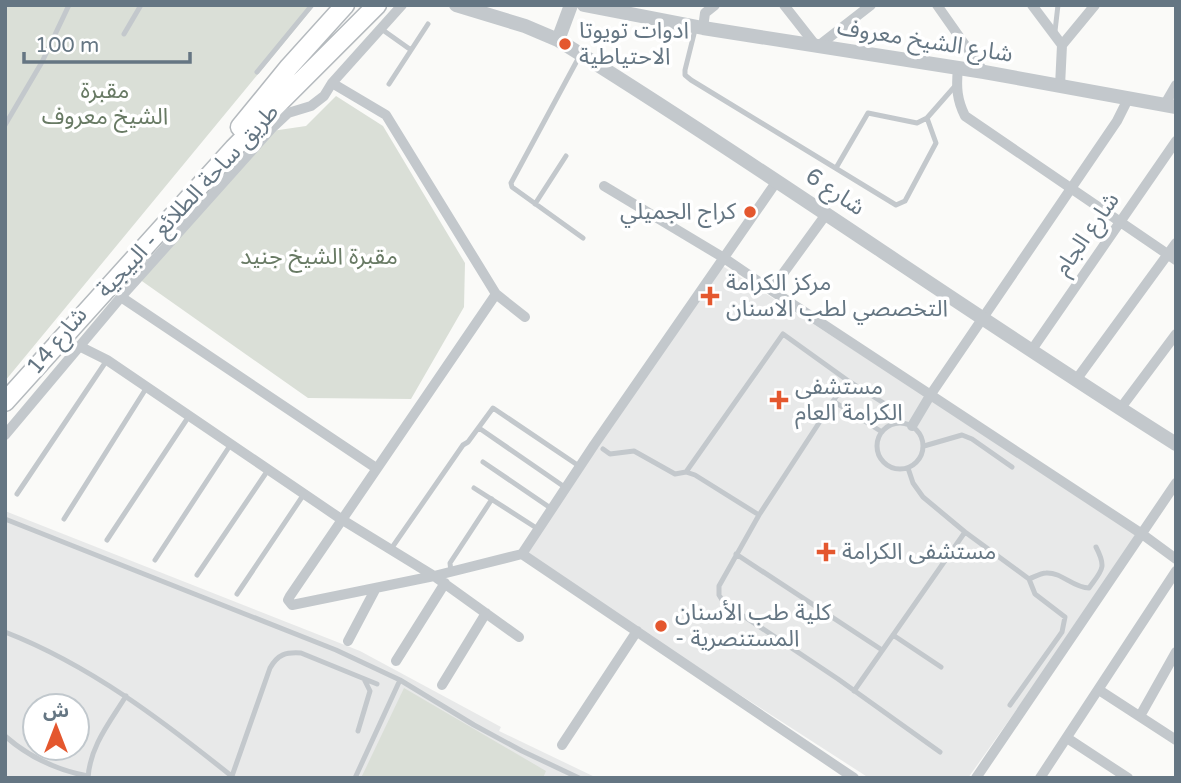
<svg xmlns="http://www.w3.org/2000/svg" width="1181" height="783" font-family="'Varela Round','Noto Sans Arabic',sans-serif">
  <rect width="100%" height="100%" fill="#fafaf8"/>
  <!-- built -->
  <path fill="#e8e9e9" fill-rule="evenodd" d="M721 265 1141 534 968 778H869L522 554Z
    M5 511 360 651 501 727 499 731 597 778H5ZM35 706H77V748H35Z"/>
  <!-- green -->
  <path fill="#dadfd7" d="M5 5H315L5 381Z
    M336 96 383 126 465 263 464 307 411 399 308 398 139 279 265 132 306 126Z
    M404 688 546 771 543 778H361Z"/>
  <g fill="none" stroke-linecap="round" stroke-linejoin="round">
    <defs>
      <path id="primary" d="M240 127 289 67 345 5
        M5 402 234 148 377 5"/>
    </defs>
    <!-- primary casing -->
    <use href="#primary" stroke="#b5babe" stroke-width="21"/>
    <!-- service -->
    <path stroke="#c3c8cc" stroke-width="5" d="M380 28 411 50
      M695 30 685 70V75L691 80 896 205 905 201 936 143 927 118 956 85
      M1055 31 1058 5
      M124 34 141 5
      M579 57 511 183 512 187 583 238
      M257 72 312 5
      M389 84 428 24
      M5 125 42 62 69 5
      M836 168 868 113 917 123 927 118
      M535 204 566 156
      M833 401 882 432
      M877 446a23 23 0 1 1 46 0a23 23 0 1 1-46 0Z
      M479 428 566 488
      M924 446 962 435 972 439 1012 467
      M603 449 610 454 634 451 675 474 686 472 695 475 759 515 847 380
      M483 462 552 509
      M908 468 913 483 923 497 965 532 1029 579 1035 594 1065 617 1062 632 1010 705
      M686 472 783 334 847 380 898 412 903 423
      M474 488 538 529
      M17 494 107 360
      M759 515 719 586V595L724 603 838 679 940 752
      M5 519 336 650 400 680 474 725 522 751 579 778
      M64 519 147 387
      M107 540 189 416
      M391 549 463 445 468 442 493 408 579 466
      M736 554 882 650
      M155 560 231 444
      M451 572 450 563 492 499
      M197 575 268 470
      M1029 579C1034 577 1041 573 1046 573 1062 572 1073 588 1089 588 1102 570 1107 568 1096 547
      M237 594 304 494
      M5 632C90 665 163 721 234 778
      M893 635 941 667
      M854 691 965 532
      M358 731 370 691 365 681
      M5 736C30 758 56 770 88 776
      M232 776 270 668C278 654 286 652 301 653L377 684
      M88 778C90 746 110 722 126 696
      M355 778 400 680"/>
    <!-- minor -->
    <path stroke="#c3c8cc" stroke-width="10" d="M784 5 817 47 871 5
      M937 5 984 72
      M1032 5 1062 45
      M703 28 705 13 715 5
      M958 69C956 87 957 100 965 116L1176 260
      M332 83 386 115 496 294 525 317
      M1060 86 1062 45 1095 5
      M1165 104 1176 85
      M604 186 724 258 771 290 1142 534 1176 559
      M771 290 827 213
      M496 294 290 596 288 600 292 605 434 576 522 554 594 445 777 181
      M121 297 376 468
      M79 346 107 360 341 519 434 576 519 637
      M1031 351 1176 141
      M1076 380 1176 243
      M1120 409 1176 334
      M912 426 931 394 1117 121 1128 99
      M5 435 121 297 273 127 288 113 311 106 324 96 332 83 402 5
      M522 554 854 778
      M348 641 376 588
      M396 661 445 583
      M442 685 486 613
      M1099 690 1176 740
      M1140 716 1176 652
      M1067 738 1128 778
      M562 745 637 631
      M976 778 1176 483
      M1040 778 1176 571"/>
    <!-- tertiary -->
    <path stroke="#c3c8cc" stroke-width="14" d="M456 5 525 26 558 40C767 170 968 313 1176 444
      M584 5 703 28 984 72 1176 107
      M558 40 571 5"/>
    <!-- primary -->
    <use href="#primary" stroke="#fff" stroke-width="18"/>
  </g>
  <!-- markers -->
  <g fill="#e4572e" stroke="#fff" stroke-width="2.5">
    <circle cx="565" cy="44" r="7"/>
    <circle cx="750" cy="212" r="7"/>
    <path d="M706.5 285.5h7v7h7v7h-7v7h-7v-7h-7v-7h7z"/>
    <path d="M775.5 389.5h7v7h7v7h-7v7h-7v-7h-7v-7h7z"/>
    <path d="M822.5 541.5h7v7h7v7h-7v7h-7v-7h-7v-7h7z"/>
    <circle cx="661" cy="626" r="7"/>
  </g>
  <g text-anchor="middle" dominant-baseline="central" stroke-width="7" stroke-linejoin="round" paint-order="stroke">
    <!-- poi labels -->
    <g font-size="23" fill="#657683" stroke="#fff" text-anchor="start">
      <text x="579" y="31">ادوات تويوتا<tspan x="579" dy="26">الاحتياطية</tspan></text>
      <text x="736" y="212" text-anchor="end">كراج الجميلي</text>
      <text x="726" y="283">مركز الكرامة<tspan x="726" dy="26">التخصصي لطب الاسنان</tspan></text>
      <text x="795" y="387">مستشفى<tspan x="795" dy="26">الكرامة العام</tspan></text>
      <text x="842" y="552">مستشفى الكرامة</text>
      <text x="675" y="613">كلية طب الأسنان<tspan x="675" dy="26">- المستنصرية</tspan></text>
    </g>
    <!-- street labels -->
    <g font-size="23" fill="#657683" stroke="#fff">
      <text transform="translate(925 41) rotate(9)">شارع الشيخ معروف</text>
      <text transform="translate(835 192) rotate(34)">شارع 6</text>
      <text transform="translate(188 201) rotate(-47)">طريق ساحة الطلائع - البيجية</text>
      <text transform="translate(1087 234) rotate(-55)">شارع الجام</text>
      <text transform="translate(57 341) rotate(-50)">شارع 14</text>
    </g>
    <!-- park labels -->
    <g font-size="23" fill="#687a64" stroke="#fff">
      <text x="105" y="91">مقبرة<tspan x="105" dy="26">الشيخ معروف</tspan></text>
      <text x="319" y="257">مقبرة الشيخ جنيد</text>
    </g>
  </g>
  <!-- border -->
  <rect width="1181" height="783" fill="none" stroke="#657683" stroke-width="14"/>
  <!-- north arrow -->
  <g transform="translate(56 727)"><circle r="33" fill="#ffffff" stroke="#c1c8cd" stroke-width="2"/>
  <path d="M0-5L12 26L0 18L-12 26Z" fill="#e4572e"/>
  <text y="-10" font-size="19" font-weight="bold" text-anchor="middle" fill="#657683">ش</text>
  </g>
  <!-- scale -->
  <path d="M24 52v10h166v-10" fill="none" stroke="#657683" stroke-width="3.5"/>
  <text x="35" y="52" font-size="21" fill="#657683" stroke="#ffffff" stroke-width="5" paint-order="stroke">100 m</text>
</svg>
